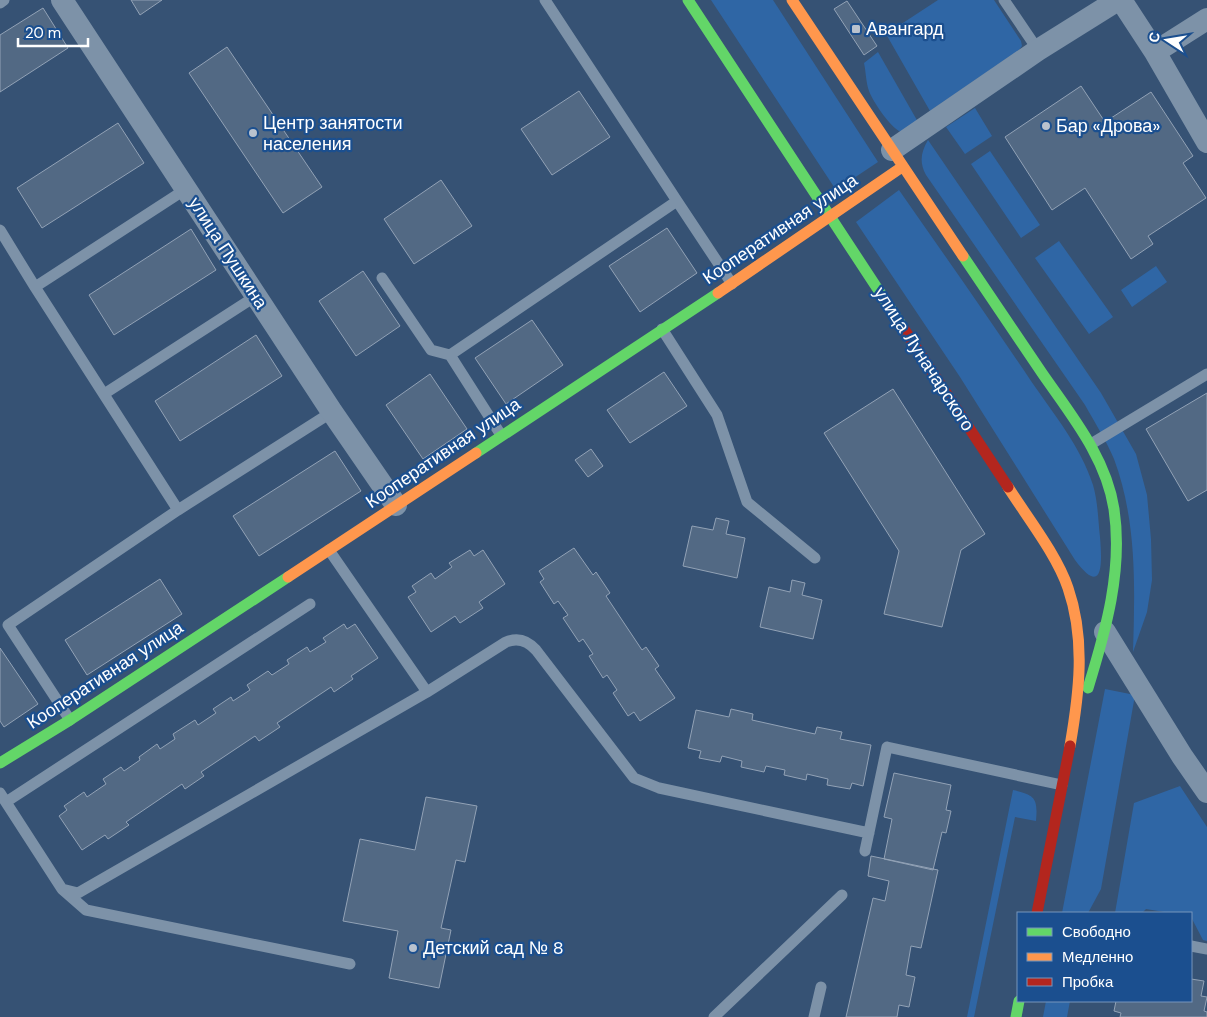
<svg xmlns="http://www.w3.org/2000/svg" width="1207" height="1017" font-family="'DM Sans',sans-serif">
  <rect width="100%" height="100%" fill="#365274"/>
  <!-- green -->
  <path fill="#2f66a5" d="M711 0H773L878 162 836 190Z
    M938 0H994L1021 41 1022 46 1019 50 930 111 886 34Z
    M878 52 918 122 901 132C891 128 873 102 869 91 866 83 866 72 864 63Z
    M975 108 992 136 965 154 946 127Z
    M928 140 1101 393 1136 454 1147 495 1151 539 1152 580 1147 612 1133 652C1135 587 1137 521 1114 459 1106 440 1095 423 1085 405L926 175C919 162 921 152 928 140Z
    M990 151 1040 225 1021 238 971 164Z
    M899 190C943 253 988 317 1031 381 1053 413 1081 447 1093 485 1098 502 1098 520 1100 537 1102 561 1104 599 1075 560L960 377 856 222Z
    M1059 241 1113 317 1089 334 1035 258Z
    M1156 266 1167 282 1132 307 1121 290Z
    M1105 689 1135 695 1101 889 1088 913H1062Z
    M1180 786 1207 827V941L1203 940 1191 917V913H1170L1146 909 1142 913H1115L1134 803Z
    M1013 790C1035 795 1038 798 1036 821L1015 817 974 1017H967Z
    M1046 1001H1070L1067 1017H1043Z"/>
  <!-- building -->
  <path fill="#526984" stroke="#92a2b6" d="M131 0H162L140 15Z
    M847 1 877 46 864 55 834 9Z
    M43 8 68 48 0 92V35Z
    M227 47 322 187 283 213 189 73Z
    M1081 86 1105 122 1151 92 1193 156 1183 163 1206 198 1148 236 1153 244 1131 259 1085 188 1052 210 1005 137Z
    M579 91 610 137 552 175 521 129Z
    M118 123 144 163 42 228 17 188Z
    M441 180 472 226 414 264 384 219Z
    M667 228 697 273 640 312 609 266Z
    M191 229 216 270 114 335 89 295Z
    M363 271 400 326 356 356 319 301Z
    M532 320 563 365 506 404 475 358Z
    M256 335 282 376 180 441 155 401Z
    M664 372 687 406 630 443 607 410Z
    M430 374 467 429 423 459 386 405Z
    M893 389 985 534 961 550 942 627 884 614 899 551 824 433Z
    M1207 393V490L1188 501 1146 429Z
    M591 449 603 466 588 477 575 460Z
    M335 451 361 491 259 556 233 516Z
    M716 518 729 521 726 534 745 538 737 578 683 566 692 526 713 530Z
    M574 548 593 575 596 572 610 593 606 596 642 650 646 647 659 666 655 669 675 698 640 721 634 712 628 716 613 693 617 690 607 675 603 678 589 656 593 654 583 639 579 642 563 618 568 615 558 601 554 604 540 582 544 579 539 571Z
    M470 550 474 556 483 550 505 584 479 602 483 608 460 623 455 616 431 632 408 597 416 592 412 586 431 573 435 579 452 567 449 563Z
    M160 579 182 614 87 675 65 640Z
    M792 580 805 583 802 595 822 600 813 639 760 627 769 587 790 592Z
    M344 624 347 629 355 624 378 658 351 676 353 679 334 692 331 687 277 723 280 727 259 741 255 736 201 772 204 776 185 789 182 784 126 822 129 825 108 839 105 835 82 850 59 816 67 810 64 806 84 792 87 797 106 784 103 779 121 767 124 771 140 760 139 757 157 744 160 749 175 739 173 734 195 720 198 725 216 713 213 709 231 697 233 701 250 690 247 685 268 671 272 675 289 664 287 660 307 647 310 652 326 642 323 638Z
    M0 648 38 704 4 727 0 721Z
    M731 709 753 714 752 720 815 734 817 727 842 732 840 739 871 745 863 786 852 783 850 789 827 785 828 779 807 774 806 780 784 775 785 770 766 766 764 772 741 767 742 761 722 756 720 762 699 758 701 751 688 748 696 710 729 717Z
    M894 773 951 785 946 810 951 811 946 833 942 832 933 870 884 859 892 819 884 817Z
    M426 797 477 806 465 862 456 860 441 928 451 930 439 988 389 978 398 931 343 921 360 839 415 850Z
    M871 856 938 870 921 948 911 946 906 975 915 977 909 1007 899 1005 897 1017H846L873 898 885 901 889 881 868 876Z
    M1191 979 1204 981 1201 996 1207 997 1204 1011 1207 1012V1017H1120L1121 1013 1114 1011 1116 1001H1191Z"/>
  <g fill="none" stroke-linecap="round" stroke-linejoin="round">
    <!-- lane -->
    <path stroke="#7d92a8" stroke-width="11" d="M545 0 677 201
      M1004 0 1038 50
      M0 3 4 0
      M186 189 35 287 178 510 332 412
      M0 230 35 287
      M382 278 431 350 450 355 677 201 732 284
      M662 329 717 415 747 502 815 558
      M450 355 501 435
      M104 394 256 296
      M1091 444 1207 374
      M329 550 427 692 506 642C518 637 528 641 536 650L634 778 659 788 869 833
      M70 720 8 625 178 510
      M0 793 62 889 86 910 350 964
      M6 802 310 604
      M865 851 887 747 1062 785
      M62 889 78 893 427 692
      M1191 946 1207 949
      M714 1017 842 895
      M814 1017 821 987"/>
    <!-- street -->
    <path stroke="#7d92a8" stroke-width="22" d="M62 0 332 412 396 505
      M1121 0 1155 52 1207 142
      M1155 52 1207 19
      M892 150 1038 50 1118 0
      M1105 632 1182 756 1207 792"/>
    <!-- fast -->
    <path stroke="#63d668" stroke-width="11" d="M688 0 902 326
      M963 256C989 295 1016 334 1042 373 1071 415 1106 457 1114 509 1123 570 1106 630 1088 688
      M476 453 718 293
      M0 763 70 720 288 577
      M1016 1017 1019 1001"/>
    <!-- slow -->
    <path stroke="#ff974d" stroke-width="11" d="M792 0 963 256
      M718 293 902 167
      M1008 487C1027 517 1057 555 1068 588 1086 640 1079 694 1070 746
      M288 577 476 453"/>
    <!-- jam -->
    <path stroke="#b3261e" stroke-width="11" d="M902 326 1008 487
      M1037 913 1070 746"/>
  </g>
  <!-- markers -->
  <g fill="#b9c2ce" stroke="#1b4f8f" stroke-width="2">
    <rect x="851" y="24" width="10" height="10" rx="2.5"/>
    <circle cx="1046" cy="126" r="5"/>
    <circle cx="253" cy="133" r="5"/>
    <circle cx="413" cy="948" r="5"/>
  </g>
  <g text-anchor="middle" dominant-baseline="central" stroke-width="4.5" stroke-linejoin="round" paint-order="stroke">
    <!-- poi labels -->
    <g font-size="18" fill="#fff" stroke="#1b4f8f" text-anchor="start">
      <text x="866" y="29">Авангард</text>
      <text x="263" y="123">Центр занятости<tspan x="263" dy="21">населения</tspan></text>
      <text x="1056" y="126">Бар «Дрова»</text>
      <text x="423" y="948">Детский сад № 8</text>
    </g>
    <!-- street labels -->
    <g font-size="18" fill="#fff" stroke="#1b4f8f">
      <text transform="translate(780 229) rotate(-34)">Кооперативная улица</text>
      <text transform="translate(228 253) rotate(57)">улица Пушкина</text>
      <text transform="translate(924 359) rotate(57)">улица Луначарского</text>
      <text transform="translate(443 453) rotate(-34)">Кооперативная улица</text>
      <text transform="translate(105 675) rotate(-33)">Кооперативная улица</text>
    </g>
  </g>
  <!-- legend -->
  <rect x="1017" y="912" width="175" height="90" fill="#1b4f8f" stroke="#7695bc"/>
  <rect x="1027" y="928" width="25" height="8" fill="#63d668" stroke="#7695bc"/>
  <text x="1062" y="937" font-size="15" fill="#ffffff">Свободно</text>
  <rect x="1027" y="953" width="25" height="8" fill="#ff974d" stroke="#7695bc"/>
  <text x="1062" y="962" font-size="15" fill="#ffffff">Медленно</text>
  <rect x="1027" y="978" width="25" height="8" fill="#b3261e" stroke="#7695bc"/>
  <text x="1062" y="987" font-size="15" fill="#ffffff">Пробка</text>
  <!-- north arrow -->
  <g transform="translate(1167 40) rotate(282)" stroke="#1b4f8f" stroke-width="4" paint-order="stroke">
  <path d="M0-4L9 19L0 12L-9 19Z" fill="#ffffff"/>
  <text y="-8" font-size="14" font-weight="bold" text-anchor="middle" fill="#ffffff">С</text>
  </g>
  <!-- scale -->
  <path d="M18 38v8h70v-8" fill="none" stroke="#ffffff" stroke-width="2.5"/>
  <text x="25" y="38" font-size="15" fill="#ffffff" stroke="#1b4f8f" stroke-width="4" paint-order="stroke">20 m</text>
</svg>
